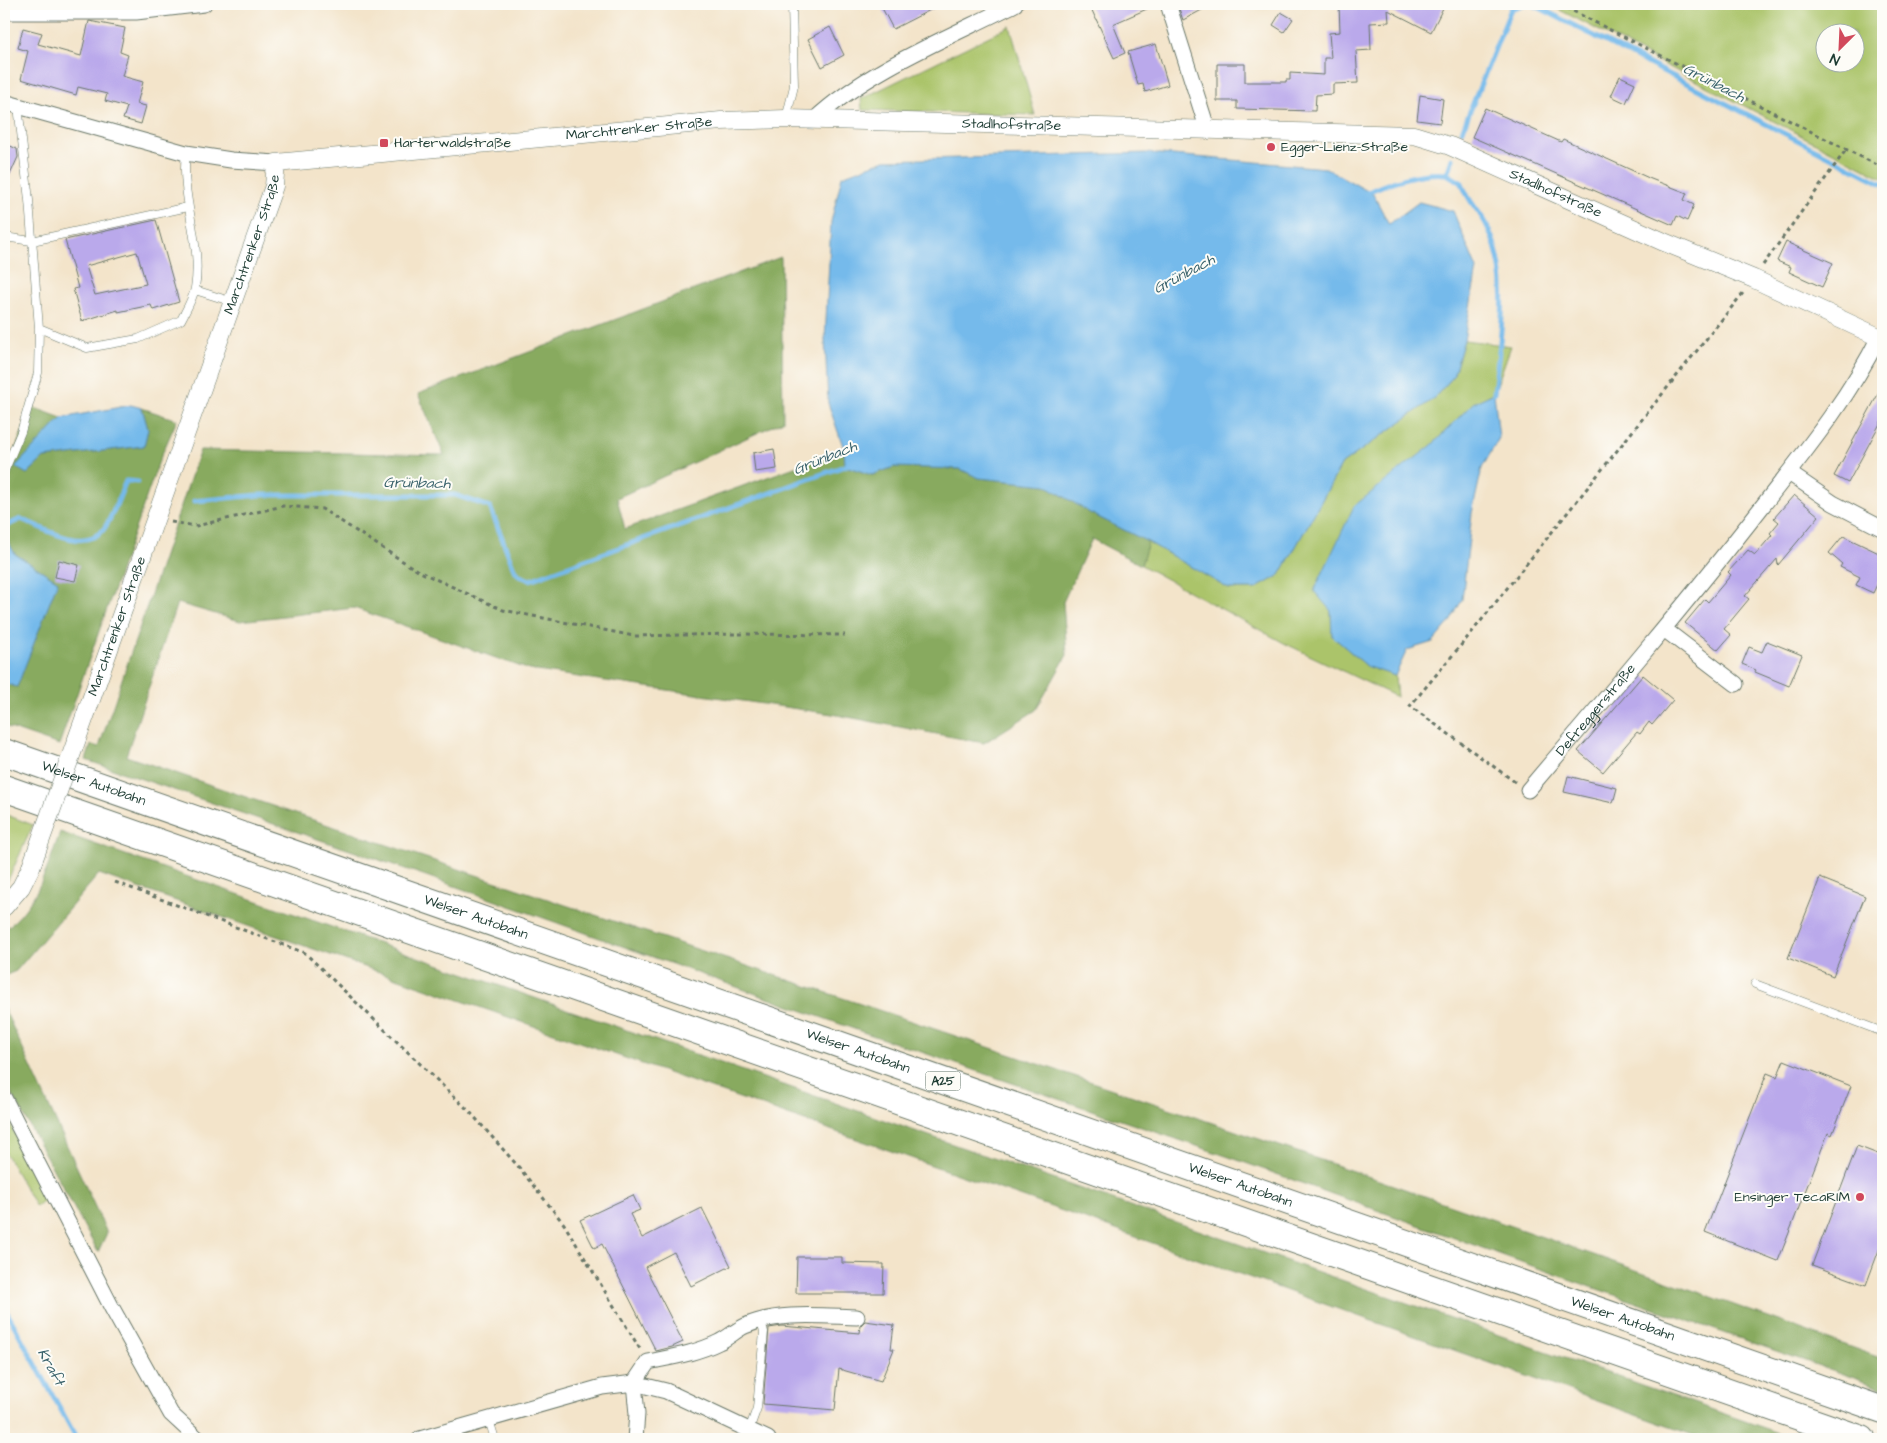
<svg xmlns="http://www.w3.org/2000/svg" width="1887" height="1443" font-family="'Architects Daughter',sans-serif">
  <rect width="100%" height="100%" fill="#fdfcf7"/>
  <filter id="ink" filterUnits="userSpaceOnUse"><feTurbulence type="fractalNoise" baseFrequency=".02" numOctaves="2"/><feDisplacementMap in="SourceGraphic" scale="10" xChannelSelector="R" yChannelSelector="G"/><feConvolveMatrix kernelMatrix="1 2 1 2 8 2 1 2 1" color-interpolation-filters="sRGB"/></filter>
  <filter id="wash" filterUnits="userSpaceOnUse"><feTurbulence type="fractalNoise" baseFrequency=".0096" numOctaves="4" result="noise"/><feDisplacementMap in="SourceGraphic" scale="20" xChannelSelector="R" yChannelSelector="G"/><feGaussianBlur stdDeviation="1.12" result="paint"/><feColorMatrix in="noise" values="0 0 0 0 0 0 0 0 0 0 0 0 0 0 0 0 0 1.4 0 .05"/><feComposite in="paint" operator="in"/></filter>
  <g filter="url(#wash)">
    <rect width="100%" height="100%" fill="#f3e4ca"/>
    <!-- green -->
    <path fill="#abc46a" stroke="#65804f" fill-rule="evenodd" d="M1548 4H1883V178ZM1854 32V62H1824V32Z
      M1010 26 1035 115 862 110 861 99Z
      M1464 340 1511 346 1494 393 1473 403 1432 445 1331 611 1332 636 1368 667 1395 676 1397 697 1284 643 1141 565 1148 542 1229 589H1255L1280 575 1342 464 1433 399 1453 377Z
      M4 814 33 825 4 889Z
      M4 1112 47 1198 36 1207 4 1151Z"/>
    <!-- forest -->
    <path fill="#88aa5e" stroke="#547449" d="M781 257 783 421 617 498 625 529 844 449 845 466 872 475 894 467 960 469 979 478 1046 485 1090 513 1148 542 1141 565 1092 539 1063 602 1067 655 1036 710 984 743 832 714 530 670 354 608 240 621 177 603 126 756C711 957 1302 1146 1883 1359V1388L1577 1282 1229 1157 854 1029 429 877 86 760 91 745 99 747 200 450 444 455 418 394Z
      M32 407 62 418 16 467 27 474 44 458 144 446 148 429 142 408 177 420 159 461 59 745 4 726V683L17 687 58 581 15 554 4 534V478Z
      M60 832 1796 1439H1704L1071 1214 99 874 16 971 4 976V930C36 907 48 867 60 832Z
      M4 1008 107 1233 98 1252 4 1079Z"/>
    <!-- water -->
    <path fill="#75baeb" stroke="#4a7c90" d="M1149 153 1326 168 1373 194 1389 224 1419 202 1453 211 1477 269 1464 340 1453 377 1433 399 1342 464 1280 575 1255 589H1229L1148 542 1090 513 1046 485 979 478 960 469 894 467 872 475 845 466 844 449 828 403 825 340 831 222 842 176 885 160Z
      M1494 393 1499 438 1482 468 1472 513 1462 600 1450 622 1433 642 1407 650 1395 676 1368 667 1332 636 1331 611 1314 591 1354 506 1432 445 1473 403Z
      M131 405 142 408 148 429 144 446 44 458 27 474 15 467 62 418Z
      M4 534 15 554 58 581 17 687 4 683Z"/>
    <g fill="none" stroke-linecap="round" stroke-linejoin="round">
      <!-- stream -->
      <path stroke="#75baeb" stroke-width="5" d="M1532 4 1883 184
        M1462 131 1511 9 1525 4
        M1447 174 1462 183C1468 203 1479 209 1487 226 1513 277 1500 339 1494 393
        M1364 194C1388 182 1421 171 1447 174L1452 159
        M194 501 260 495H455L490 507 514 569 520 576 530 580 850 464
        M4 527 21 519C44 528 82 553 103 530 112 519 120 494 126 481L138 482
        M4 1307 77 1439"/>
    </g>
    <g id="blocks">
      <!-- building -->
      <path fill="#baa9eb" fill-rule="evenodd" d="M890 4H942L893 29 882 8Z
        M1089 4H1158L1113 24 1125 53 1114 58Z
        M1183 4H1213L1183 20 1178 6Z
        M1339 4H1445L1431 32 1388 10 1389 22 1370 23 1371 50 1356 51 1358 83 1333 84V94L1316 95 1315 111 1237 109V101H1217V64H1245V82H1286V80H1290V73L1324 75V58H1331L1329 33 1340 32Z
        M1281 12 1293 19 1284 32 1273 25Z
        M89 21 125 28 120 52 128 55 122 76 143 82 137 104 146 106 141 124 123 119 127 107 105 101 107 94 78 87 76 95 21 79 28 51 18 48 23 28 42 33 38 44 81 56Z
        M830 27 844 55 822 67 808 39Z
        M1156 44 1168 85 1145 92 1143 84 1138 85 1128 52Z
        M1620 76 1635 83 1626 103 1611 96Z
        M1420 95 1443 99 1440 123 1417 120Z
        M1485 108 1561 142 1563 139 1651 179 1687 193 1684 200 1694 205 1687 221 1677 216 1673 225 1472 137Z
        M4 143 17 149 18 157 4 188Z
        M156 220 179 302 153 310 151 305 118 312V310L82 321 73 289 78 288 65 240ZM137 252 146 284 95 295 86 266Z
        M1786 242 1833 263 1822 287 1789 272 1791 267 1777 261Z
        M1883 385V418L1848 483 1834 476Z
        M774 449 777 469 755 472 753 453Z
        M1794 495 1819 516 1778 565 1777 559 1745 596 1749 599 1724 629 1731 635 1718 650 1685 623 1705 599 1708 602 1731 575 1728 572 1748 550 1755 555 1772 535 1770 533 1779 522 1774 518Z
        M1843 536 1883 555V572L1873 593 1856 585 1860 577 1840 567 1842 564 1829 553Z
        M59 560 79 565 75 581 55 577Z
        M1767 641 1802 655 1789 686 1755 672 1756 670 1742 664 1749 647 1762 652Z
        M1643 675 1673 700 1652 725 1649 722 1640 734 1637 732 1603 772 1578 751Z
        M1568 776 1617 788 1613 803 1564 792Z
        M1820 878 1865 896 1833 976 1788 958Z
        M1784 1060 1851 1086 1832 1135 1828 1133 1778 1261 1705 1232 1767 1073 1777 1077Z
        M1857 1146 1883 1156V1239L1866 1285 1812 1265Z
        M633 1195 640 1210 630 1214 642 1238 702 1208 731 1266 691 1286 674 1252 645 1267 683 1342 672 1347 656 1351 602 1244 594 1248 580 1220Z
        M797 1257H842V1263L884 1264 883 1293H796Z
        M865 1321 894 1325 891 1349H894L881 1381 839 1369 835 1410 763 1404 769 1328 782 1326 859 1333 860 1326Z"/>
    </g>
  </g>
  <g filter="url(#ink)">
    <use href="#blocks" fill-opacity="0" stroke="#697768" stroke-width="1"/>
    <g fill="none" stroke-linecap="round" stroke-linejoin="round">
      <defs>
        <path id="service" d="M786 119 794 86 792 4
          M4 237 32 241 188 207
          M195 290 233 302
          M39 328 87 348 138 339 181 320C186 310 193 299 195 288 203 243 180 198 186 153
          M4 472 21 432 38 373 39 328 29 200 18 106
          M1755 984 1883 1032
          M489 1420 495 1439
          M749 1430 757 1408 764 1332 761 1322"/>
        <g id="minor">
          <path d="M1168 4 1208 131"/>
          <path d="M4 12H136L204 4"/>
          <path d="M4 102 186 153 231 160 276 163"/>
          <path d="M814 120C867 70 950 37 1015 4"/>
          <path d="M1789 473 1833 503 1883 529"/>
          <path d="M1664 629 1736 684"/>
          <path id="s1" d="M1528 790C1607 697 1686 604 1761 508 1803 454 1849 398 1879 337"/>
          <path d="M4 1098 112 1308 171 1414 198 1439"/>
          <path d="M420 1439 602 1387 634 1383 666 1391 768 1439"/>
          <path d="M635 1439 637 1414 634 1383 648 1362C672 1357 697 1353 719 1342 728 1338 736 1330 745 1326 779 1311 821 1316 857 1317"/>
        </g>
        <g id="tertiary">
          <path id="s2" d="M87 711 274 186 276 163 721 121 786 119 1414 135 1450 146 1664 242 1754 279 1883 339"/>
          <path d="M4 907 21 887 31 867"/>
        </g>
        <g id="motorway">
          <path id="s3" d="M4 752 1883 1410"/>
          <path d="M4 788 1862 1439"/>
        </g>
      </defs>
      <!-- service casing -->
      <use href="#service" stroke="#697768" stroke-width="9"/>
      <!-- minor casing -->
      <use href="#minor" stroke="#697768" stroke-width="17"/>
      <!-- tertiary casing -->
      <use href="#tertiary" stroke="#697768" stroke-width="19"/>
      <!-- motorway casing -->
      <use href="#motorway" stroke="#697768" stroke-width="28"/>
      <!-- path -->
      <path stroke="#697768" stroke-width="3" stroke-dasharray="4 4" stroke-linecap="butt" d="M1559 4 1883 168
        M1763 265 1846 150
        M171 522 196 526 283 506 322 509 418 571 503 610 634 636 736 634 845 635
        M1515 782 1410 706 1472 632 1743 293
        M115 882 305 953 469 1111 517 1165 564 1224 640 1349"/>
      <!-- service -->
      <use href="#service" stroke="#fff" stroke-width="8"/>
      <!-- minor -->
      <use href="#minor" stroke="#fff" stroke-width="15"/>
      <!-- tertiary -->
      <use href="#tertiary" stroke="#fff" stroke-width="18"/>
      <!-- motorway -->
      <use href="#motorway" stroke="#fff" stroke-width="26"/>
      <defs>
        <path id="tertiary-bridge" d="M31 867 87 711"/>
      </defs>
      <!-- tertiary-bridge casing -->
      <use href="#tertiary-bridge" stroke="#697768" stroke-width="19" stroke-linecap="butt"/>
      <!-- tertiary-bridge -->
      <use href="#tertiary-bridge" stroke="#fff" stroke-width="18"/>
    </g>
  </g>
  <!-- markers -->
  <g fill="#d1495b" stroke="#fdfcf7" stroke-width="2">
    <rect x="379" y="138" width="10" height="10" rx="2.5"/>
    <circle cx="1271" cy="147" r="5"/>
    <circle cx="1860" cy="1197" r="5"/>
  </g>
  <g text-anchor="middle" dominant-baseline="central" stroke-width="4" stroke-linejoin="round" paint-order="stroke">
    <!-- shield labels -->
    <rect fill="#fdfcf7" stroke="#62766e" stroke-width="1" x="925.5" y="1071.5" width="35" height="19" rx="4"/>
    <g font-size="12" font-weight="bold" fill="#1f3d34">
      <text x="943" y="1081">A25</text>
    </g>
    <!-- street labels -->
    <g font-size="14" fill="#1f3d34" stroke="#fdfcf7">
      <text stroke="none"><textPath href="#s2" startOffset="1318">Stadlhofstraße</textPath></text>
      <text stroke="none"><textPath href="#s2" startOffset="945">Marchtrenker Straße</textPath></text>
      <text stroke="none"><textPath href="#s2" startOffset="1874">Stadlhofstraße</textPath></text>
      <text stroke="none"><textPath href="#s2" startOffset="495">Marchtrenker Straße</textPath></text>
      <text stroke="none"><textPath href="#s2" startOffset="90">Marchtrenker Straße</textPath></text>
      <text stroke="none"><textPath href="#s1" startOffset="105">Defreggerstraße</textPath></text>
      <text stroke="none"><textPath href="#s3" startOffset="95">Welser Autobahn</textPath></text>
      <text stroke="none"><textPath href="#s3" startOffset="500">Welser Autobahn</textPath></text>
      <text stroke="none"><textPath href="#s3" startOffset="905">Welser Autobahn</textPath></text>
      <text stroke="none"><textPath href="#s3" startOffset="1310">Welser Autobahn</textPath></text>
      <text stroke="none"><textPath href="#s3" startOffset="1715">Welser Autobahn</textPath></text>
    </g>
    <!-- poi labels -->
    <g font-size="14" fill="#1f3d34" stroke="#fdfcf7" text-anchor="start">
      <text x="394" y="143">Harterwaldstraße</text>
      <text x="1281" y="147">Egger-Lienz-Straße</text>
      <text x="1850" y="1197" text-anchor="end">Ensinger TecaRIM</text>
    </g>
    <!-- water labels -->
    <g font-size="15" font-style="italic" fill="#39626b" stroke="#fdfcf7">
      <text transform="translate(1714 83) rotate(27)">Grünbach</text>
      <text transform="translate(1184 274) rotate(-28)">Grünbach</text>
      <text transform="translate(825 458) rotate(-22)">Grünbach</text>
      <text transform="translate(417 483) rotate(1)">Grünbach</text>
      <text transform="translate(51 1367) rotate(61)">Kraft</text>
    </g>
  </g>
  <!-- margin -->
  <rect width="1887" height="1443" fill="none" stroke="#fdfcf7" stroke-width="20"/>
  <!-- north arrow -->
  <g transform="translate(1840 48) rotate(204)"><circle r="24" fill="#fdfcf7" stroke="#a4b0a9"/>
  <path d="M0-4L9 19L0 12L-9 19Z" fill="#d1495b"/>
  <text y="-8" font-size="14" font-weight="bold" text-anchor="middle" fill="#1f3d34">N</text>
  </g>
</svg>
